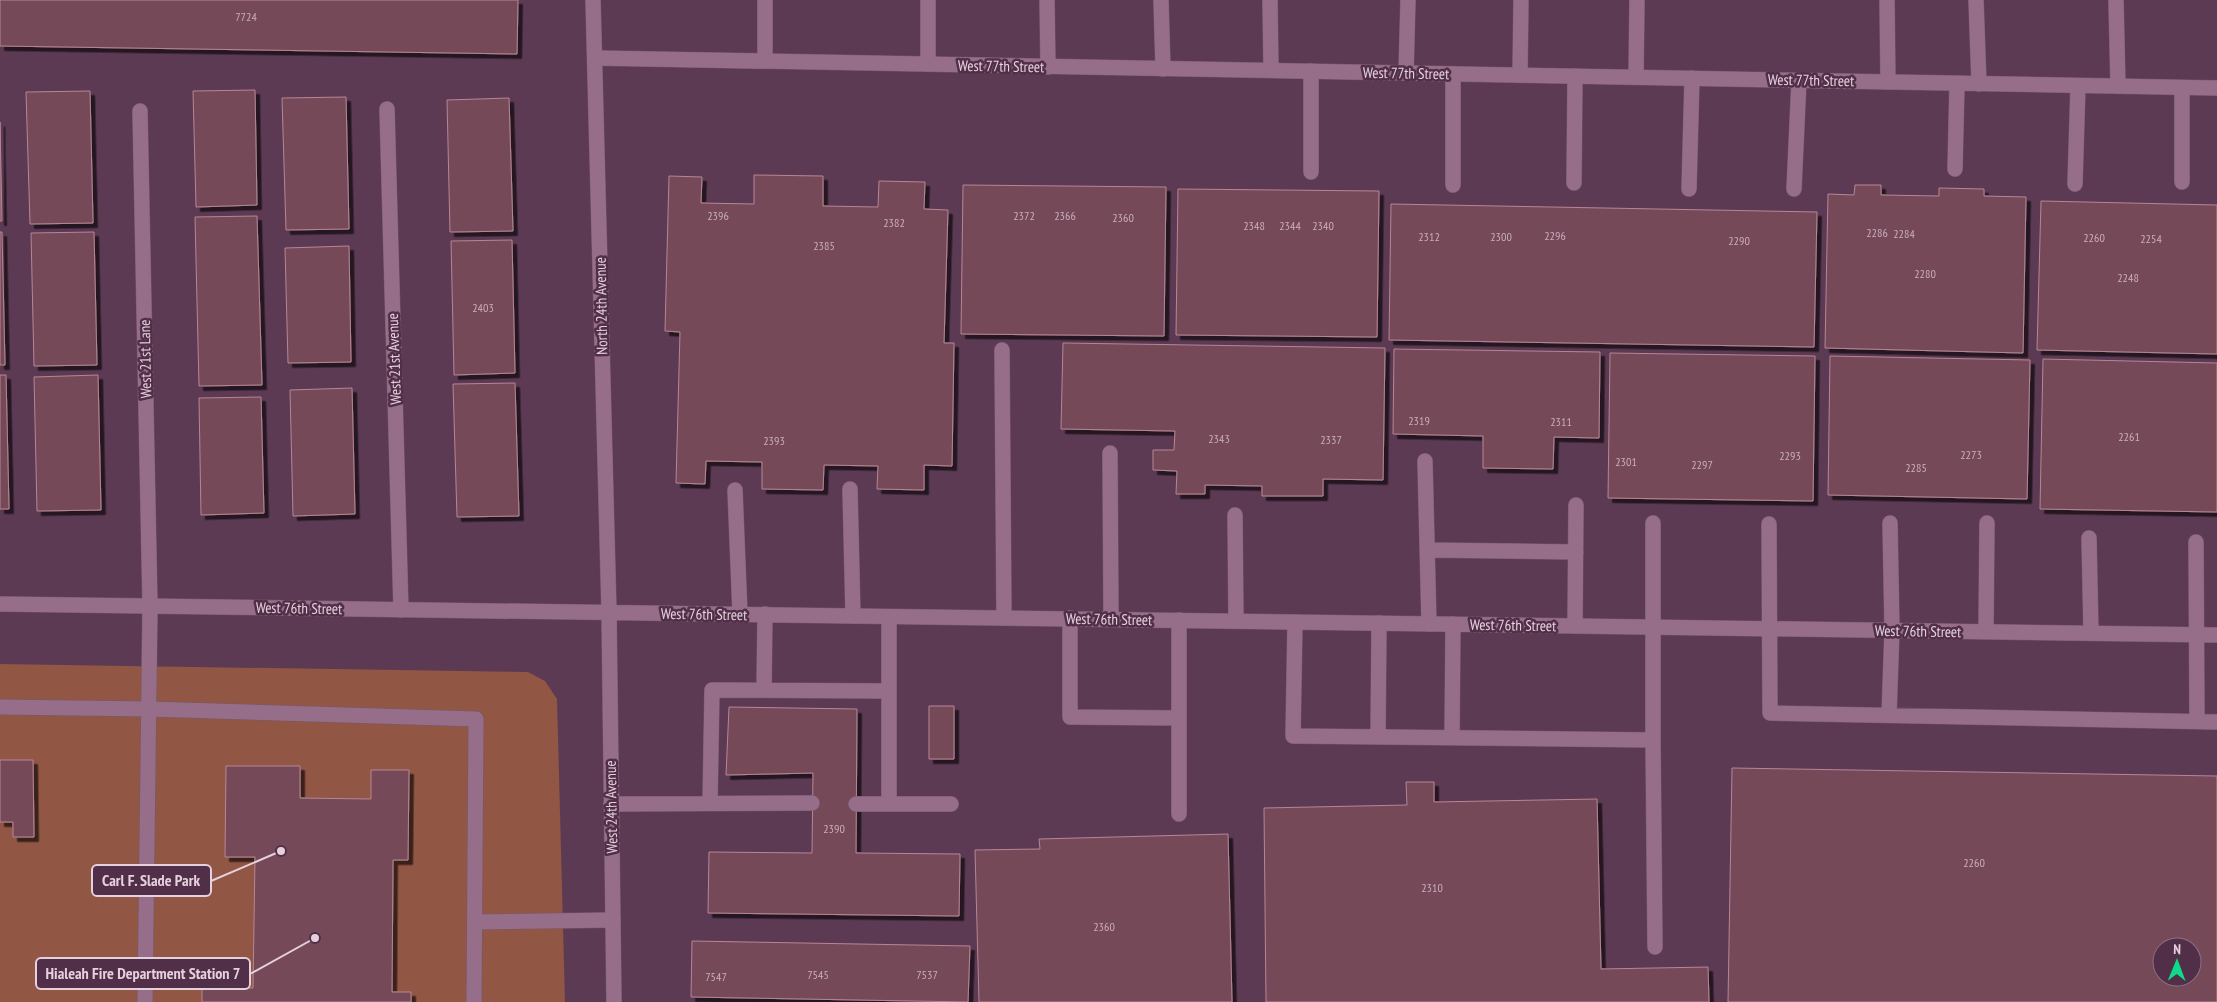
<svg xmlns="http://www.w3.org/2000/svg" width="2217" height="1002" font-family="'PT Sans Narrow',sans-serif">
  <defs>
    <filter id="shadow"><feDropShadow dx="4.5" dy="4.5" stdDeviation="0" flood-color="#0009"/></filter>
  </defs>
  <rect width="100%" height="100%" fill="#5d3a53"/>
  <!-- green -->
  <path fill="#915644" d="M0 664 528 672 545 681 557 699 565 1002H0Z"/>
  <!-- building -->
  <path fill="#764a59" stroke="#b68695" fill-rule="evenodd" filter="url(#shadow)" d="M0 0H518L517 54 0 46Z
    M255 90 257 205 196 207 193 91Z
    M90 91 93 223 30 224 26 92Z
    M346 97 349 229 286 230 282 98Z
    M509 98 513 231 450 232 447 100Z
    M0 122 2 221H0Z
    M754 175 823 176V206L878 207 879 181 925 182 924 209 948 210 944 343H954L952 466 924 465V490L877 489 878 466 824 465 823 490 762 489V462L706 461 705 484 676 483 680 332 665 331 669 176 702 177 701 203 754 204Z
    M963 185 1166 187 1164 336 961 334Z
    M1855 185H1881V195L1939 196V188L1984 189V196L2026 197 2023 353 1825 348 1828 194 1854 195Z
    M1178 189 1379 191 1377 337 1176 335Z
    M2041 201 2217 205V354L2037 350Z
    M1391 204 1817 212 1814 347 1389 340Z
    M257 216 262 385 199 386 195 217Z
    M0 232H2L5 365H0Z
    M94 232 97 365 34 366 31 233Z
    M512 240 515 373 454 375 451 241Z
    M349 246 351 362 288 363 285 248Z
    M1063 343 1385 348 1383 480 1323 479V496H1262V486L1205 485V494H1176L1177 471 1153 470V450H1174L1175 431 1061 429Z
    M1394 349 1600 352 1599 438 1554 437 1553 469 1483 468V436L1393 434Z
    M1610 353 1815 356 1813 501 1608 498Z
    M1830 356 2030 360 2027 499 1828 495Z
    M2043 359 2217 363V512L2040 509Z
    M0 375H6L9 509H0Z
    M98 375 101 510 37 511 34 377Z
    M515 383 519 516 457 517 453 384Z
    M352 388 355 514 293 516 290 390Z
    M261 397 264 513 201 515 199 398Z
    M929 706H954V759H929Z
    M729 707 857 709 856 853 960 854 959 916 708 913 709 852 812 853 813 773 726 775Z
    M0 760H33L34 837H13V822H0Z
    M226 766H300V798L371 799V770H409L408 860H393L392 992H411V1002H202V987L253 988 255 857H225Z
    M1732 768 2217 776V1002H1728ZM2162 947H2192V977H2162Z
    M1406 782H1434V802L1597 799 1601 969 1708 967 1709 1002H1266L1264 808 1407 805Z
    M1228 834 1232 1002H979L975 850 1040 849 1039 839Z
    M692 941 970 946 968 1002 691 997Z"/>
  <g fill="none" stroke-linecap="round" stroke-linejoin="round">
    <defs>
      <path id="lane" d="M765 0V61
        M1047 0 1048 67
        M1161 0 1163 69
        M1270 0 1271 70
        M1887 0 1888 82
        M1976 0 1979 84
        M2116 0 2118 86
        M928 64V0
        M1406 73 1408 0
        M1520 75 1521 0
        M1636 77 1637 0
        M1955 169 1957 84
        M1311 172V71
        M2182 182V88
        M1574 183 1575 76
        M2075 184 2078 86
        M1453 185V74
        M1689 189 1692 78
        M1794 189 1799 80
        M1002 350 1004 618
        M1110 453 1111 619
        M1425 461 1429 624
        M850 489 853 616
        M735 490 740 614
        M1235 515 1236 621
        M1769 524 1770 713 2217 722
        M2089 538 2091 633
        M2196 542 2197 721
        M1427 550 1576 552
        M1070 618V717L1179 718
        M1179 620V814
        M1295 622 1293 736 1653 740V523
        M1575 626 1576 505
        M1986 631 1987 523
        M764 690 765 614
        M0 707 149 709 476 719 474 1002
        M1889 715 1892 630 1890 523
        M1378 737 1379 623
        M1452 738 1453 624
        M1653 740 1655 947
        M611 804 812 803
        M710 804 712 690 889 691
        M856 804H951
        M889 804V617
        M475 922 613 920
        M145 1002 150 606"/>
      <path id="street" d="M595 58 2217 88
        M387 109 401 610
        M140 111 150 606"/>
      <path id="secondary" d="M593 0 609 612 614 1002
        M0 604 2217 635"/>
    </defs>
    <!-- lane casing -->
    <use href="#lane" stroke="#75586d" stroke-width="16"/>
    <!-- street casing -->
    <use href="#street" stroke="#75586d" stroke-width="16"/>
    <!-- secondary casing -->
    <use href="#secondary" stroke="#75586d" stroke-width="16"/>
    <!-- lane -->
    <use href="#lane" stroke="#966e8a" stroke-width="15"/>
    <!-- street -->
    <use href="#street" stroke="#966e8a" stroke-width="15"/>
    <!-- secondary -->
    <use href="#secondary" stroke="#966e8a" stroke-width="15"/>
  </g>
  <g text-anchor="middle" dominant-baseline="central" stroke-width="5" stroke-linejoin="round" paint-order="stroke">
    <!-- number labels -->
    <g font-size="12" fill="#c9aebd">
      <text x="246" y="16">7724</text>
      <text x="718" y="215">2396</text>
      <text x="1024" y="215">2372</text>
      <text x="1065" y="215">2366</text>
      <text x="1123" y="217">2360</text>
      <text x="894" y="222">2382</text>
      <text x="1254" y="225">2348</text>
      <text x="1290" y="225">2344</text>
      <text x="1323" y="225">2340</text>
      <text x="1877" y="232">2286</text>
      <text x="1904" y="233">2284</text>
      <text x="1555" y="235">2296</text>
      <text x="1429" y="236">2312</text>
      <text x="1501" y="236">2300</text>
      <text x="2094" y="237">2260</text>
      <text x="2151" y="238">2254</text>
      <text x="1739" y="240">2290</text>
      <text x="824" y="245">2385</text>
      <text x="1925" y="273">2280</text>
      <text x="2128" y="277">2248</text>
      <text x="483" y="307">2403</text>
      <text x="1419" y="420">2319</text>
      <text x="1561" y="421">2311</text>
      <text x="2129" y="436">2261</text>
      <text x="1219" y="438">2343</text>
      <text x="1331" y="439">2337</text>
      <text x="774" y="440">2393</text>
      <text x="1971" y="454">2273</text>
      <text x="1790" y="455">2293</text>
      <text x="1626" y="461">2301</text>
      <text x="1702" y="464">2297</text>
      <text x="1916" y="467">2285</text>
      <text x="834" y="828">2390</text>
      <text x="1974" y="862">2260</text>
      <text x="1432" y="887">2310</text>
      <text x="1104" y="926">2360</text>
      <text x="818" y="974">7545</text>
      <text x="927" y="974">7537</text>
      <text x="716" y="976">7547</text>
    </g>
    <!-- street labels -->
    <g font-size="15" fill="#e5d0de" stroke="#522f48">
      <text transform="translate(1001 66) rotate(1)">West 77th Street</text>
      <text transform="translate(1406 73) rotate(1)">West 77th Street</text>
      <text transform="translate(1811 80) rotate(1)">West 77th Street</text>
      <text transform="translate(601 306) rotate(-91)">North 24th Avenue</text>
      <text transform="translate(145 359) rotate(-91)">West 21st Lane</text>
      <text transform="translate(394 359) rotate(-92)">West 21st Avenue</text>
      <text transform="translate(299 608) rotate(1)">West 76th Street</text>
      <text transform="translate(704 614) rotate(1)">West 76th Street</text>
      <text transform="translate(1109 619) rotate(1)">West 76th Street</text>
      <text transform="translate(1513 625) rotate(1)">West 76th Street</text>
      <text transform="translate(1918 631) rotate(1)">West 76th Street</text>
      <text transform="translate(611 807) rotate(-91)">West 24th Avenue</text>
    </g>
  </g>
  <!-- callouts -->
  <path fill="none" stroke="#e5d0de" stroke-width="2" d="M281 851L211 881M315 938L250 974"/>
  <g fill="#e5d0de" stroke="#522f48" stroke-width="2">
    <circle cx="281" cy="851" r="5"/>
    <circle cx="315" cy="938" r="5"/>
  </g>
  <g fill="#522f48" stroke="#e5d0de" stroke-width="2">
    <rect x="92" y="865" width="119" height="31" rx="5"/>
    <rect x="36" y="958" width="214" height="31" rx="5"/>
  </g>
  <g font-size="16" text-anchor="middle" font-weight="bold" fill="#e5d0de">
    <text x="151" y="886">Carl F. Slade Park</text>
    <text x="143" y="979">Hialeah Fire Department Station 7</text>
  </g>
  <!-- north arrow -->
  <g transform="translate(2177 962) rotate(1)"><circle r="24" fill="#522f48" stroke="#8d6f84"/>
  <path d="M0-4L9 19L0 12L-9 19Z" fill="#10d98a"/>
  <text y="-8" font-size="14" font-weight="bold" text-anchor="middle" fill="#e5d0de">N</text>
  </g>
</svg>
